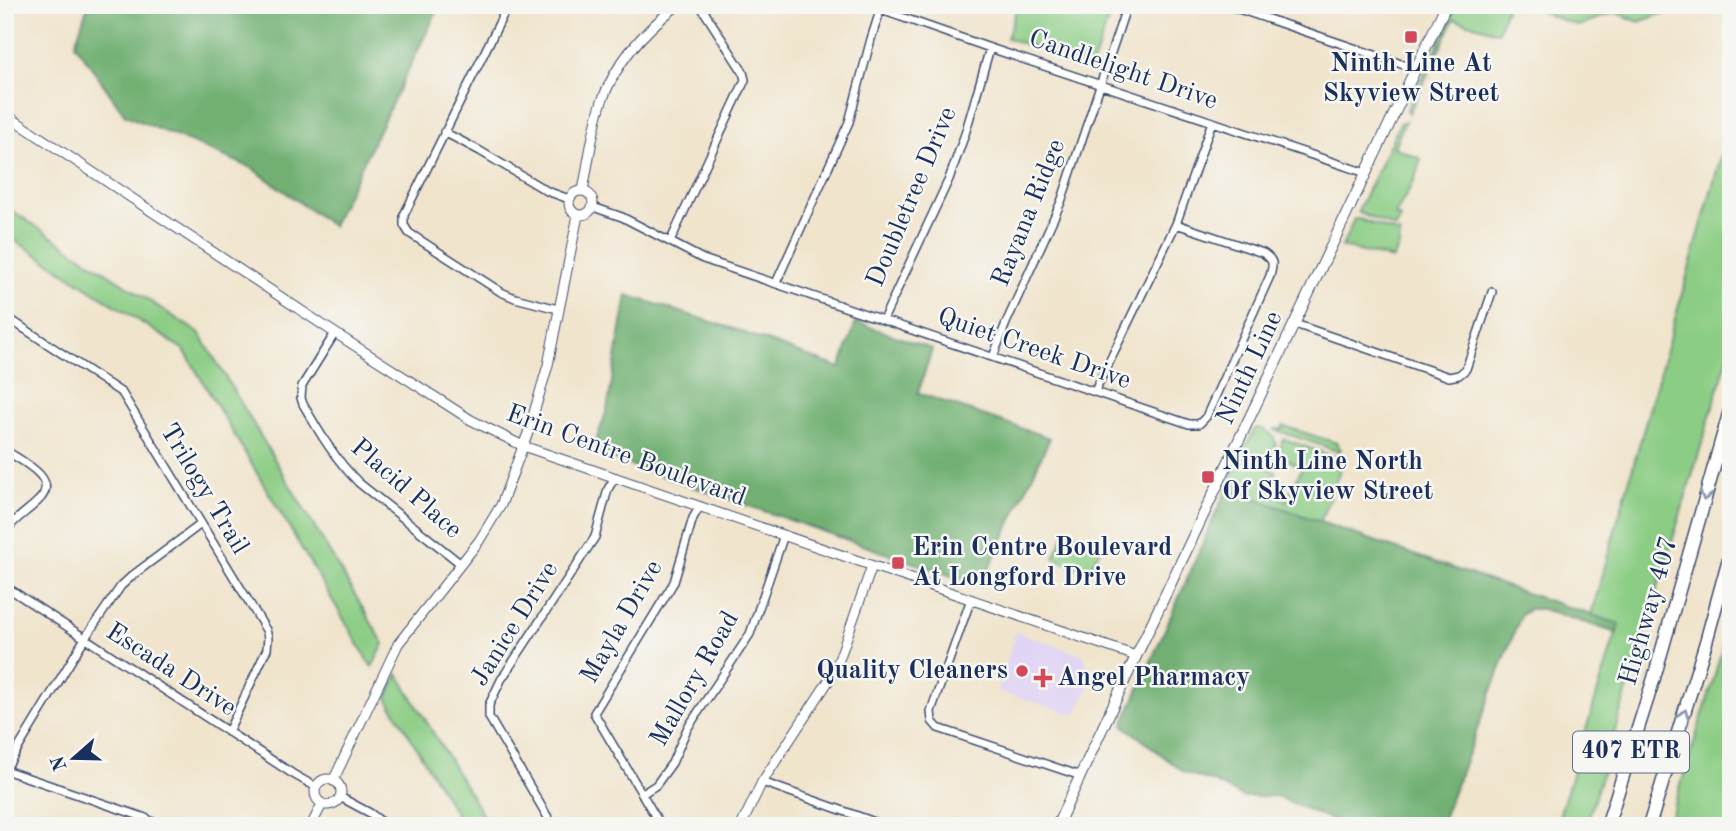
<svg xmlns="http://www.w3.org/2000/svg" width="1736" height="831" font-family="'Old Standard TT',serif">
  <rect width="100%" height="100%" fill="#f6f6f2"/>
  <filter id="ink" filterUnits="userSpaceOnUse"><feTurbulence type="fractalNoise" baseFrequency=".0143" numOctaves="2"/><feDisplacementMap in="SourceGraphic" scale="14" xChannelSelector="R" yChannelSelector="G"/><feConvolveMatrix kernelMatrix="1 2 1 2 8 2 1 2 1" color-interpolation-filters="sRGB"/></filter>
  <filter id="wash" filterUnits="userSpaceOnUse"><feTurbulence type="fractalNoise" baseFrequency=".00686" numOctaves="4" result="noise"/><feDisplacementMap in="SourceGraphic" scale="28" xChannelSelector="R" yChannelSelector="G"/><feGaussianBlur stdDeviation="1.57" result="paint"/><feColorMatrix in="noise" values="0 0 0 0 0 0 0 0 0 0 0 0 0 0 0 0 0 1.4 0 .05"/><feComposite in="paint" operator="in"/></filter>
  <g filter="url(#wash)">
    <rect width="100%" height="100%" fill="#f0e4cc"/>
    <!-- built -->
    <path fill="#e0d4f4" d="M1016 632 1083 655 1093 679 1076 715 997 691Z"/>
    <!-- green -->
    <path fill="#8ccd85" stroke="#547e72" stroke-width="2" d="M1018 5H1113L1092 67 1007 38Z
      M1457 5H1507L1498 32 1454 19 1409 113 1407 109Z
      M1523 5H1665L1664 13 1639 22 1615 12 1578 26Z
      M1405 121 1394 147 1421 159 1414 181 1395 215 1401 218 1396 228 1359 213 1358 211 1400 123Z
      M1731 121V347L1586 826H1556L1619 624 1591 615Z
      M5 206 200 334 384 644 372 667 184 350 5 234Z
      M1354 219H1359L1400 234 1399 246 1393 259 1342 247Z
      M1283 426 1337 443 1341 450 1337 451 1273 429H1282Z
      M1257 428 1263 429 1273 436 1276 445 1270 454C1262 457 1252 455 1245 449L1254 430Z
      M1284 439 1344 460 1320 522 1227 488 1239 459 1244 457 1276 472 1266 491 1286 501 1302 468 1279 455 1282 441Z
      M1066 531 1103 544 1088 572 1054 558Z
      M1731 616V826H1668L1712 685Z
      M398 674 489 826H463L387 698Z"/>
    <!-- forest -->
    <path fill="#71b072" stroke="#467068" stroke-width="2" d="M88 5H440L332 226 252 168 125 115 75 44Z
      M627 295 734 329 840 368 856 322 932 349 918 393 1050 438 981 586 592 452 607 410Z
      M1227 488C1357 536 1488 581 1619 624L1617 633 1542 609H1529L1521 615 1440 826H1351L1343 825 1276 796 1243 797 1214 782 1184 772 1123 725Z"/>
  </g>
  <g filter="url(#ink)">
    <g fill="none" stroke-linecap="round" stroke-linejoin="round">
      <defs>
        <path id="minor" d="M508 5 404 215V225L409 233 501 292 515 298 558 309
          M867 5 990 48 1366 173
          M1227 5 1416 69
          M444 132 480 151 547 191 569 199
          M593 207 622 217 703 259 1189 424H1199L1206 417 1270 276C1273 264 1275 261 1263 253L1176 224
          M670 242 745 80 743 72 700 5
          M776 283 849 122 871 39 880 11
          M5 316 122 393 266 630 268 637 267 649 228 732
          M883 320 949 179 965 134 990 48
          M1295 324 1449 377 1459 375 1466 369 1492 292
          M335 333 302 386 301 398 303 404C320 434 335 459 359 483L461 564
          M993 357 1006 323 1061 202 1127 5
          M1095 391 1176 224 1212 122
          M5 450C21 461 62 479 38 501 26 513 16 517 5 532
          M5 586 293 774 316 787
          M971 599 931 711 932 721 938 728 1081 776
          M5 770 85 638 121 586 133 575 201 524
          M5 770 143 817 161 826
          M762 782 886 826
          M642 794 656 785 672 763 687 729 750 634 784 535
          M340 797 370 813 387 826
          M553 826 489 717V705L501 680 595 537 608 489 615 477
          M661 826 594 713 674 582 693 518 700 506"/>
        <path id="tertiary" d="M5 114 335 333 471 420 523 446 1136 656
          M583 190C589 161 592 130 602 101 616 62 645 30 678 5
          M569 203a12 12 0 1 1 24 0a12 12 0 1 1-24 0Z
          M315 792a13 13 0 1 1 26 0a13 13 0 1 1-26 0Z
          M333 781 398 644 479 541 501 505 528 433 548 365 578 215
          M311 826 322 804
          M741 826 762 782 835 671 872 566"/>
        <path id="secondary" d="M1057 826 1130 669 1446 5"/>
        <path id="motorway" d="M1607 826 1654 678 1731 407
          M1649 826 1706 642 1731 551"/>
      </defs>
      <!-- minor casing -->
      <use href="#minor" stroke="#3b4a6e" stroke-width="10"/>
      <!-- tertiary casing -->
      <use href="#tertiary" stroke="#3b4a6e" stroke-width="11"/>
      <!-- secondary casing -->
      <use href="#secondary" stroke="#3b4a6e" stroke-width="12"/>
      <!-- motorway casing -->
      <use href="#motorway" stroke="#3b4a6e" stroke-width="15"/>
      <!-- minor -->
      <use href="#minor" stroke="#fff" stroke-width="7"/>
      <!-- tertiary -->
      <use href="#tertiary" stroke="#fff" stroke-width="9"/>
      <!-- secondary -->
      <use href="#secondary" stroke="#fff" stroke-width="10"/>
      <!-- motorway -->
      <use href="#motorway" stroke="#fff" stroke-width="12"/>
    </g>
    <!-- one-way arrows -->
    <defs><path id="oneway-chevron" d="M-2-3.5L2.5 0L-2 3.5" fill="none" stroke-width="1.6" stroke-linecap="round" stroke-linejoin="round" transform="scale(1.75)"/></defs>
    <g stroke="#8d97ae">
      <use href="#oneway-chevron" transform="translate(1705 496) rotate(106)"/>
      <use href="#oneway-chevron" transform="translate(1684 714) rotate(-73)"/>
    </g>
  </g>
  <!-- markers -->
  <g fill="#d1495b" stroke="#f6f6f2" stroke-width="2.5">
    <rect x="1404" y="30" width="14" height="14" rx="3.5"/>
    <rect x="1201" y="470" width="14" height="14" rx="3.5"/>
    <rect x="891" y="556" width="14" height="14" rx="3.5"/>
    <circle cx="1022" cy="671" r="7"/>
    <path d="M1039.5 667.5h7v7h7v7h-7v7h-7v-7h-7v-7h7z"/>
  </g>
  <g text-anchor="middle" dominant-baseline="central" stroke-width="5" stroke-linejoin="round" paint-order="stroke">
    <!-- shield labels -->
    <rect fill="#f6f6f2" stroke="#5d6b8a" stroke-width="2" x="1573" y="731.5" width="116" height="41" rx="5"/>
    <g font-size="24" font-weight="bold" fill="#1b2f5e">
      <text x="1631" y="752">407 ETR</text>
    </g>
    <!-- poi labels -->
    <g font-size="26" font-weight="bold" fill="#1b2f5e" stroke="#f6f6f2" text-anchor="start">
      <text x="1411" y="64" text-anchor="middle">Ninth Line At<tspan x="1411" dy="30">Skyview Street</tspan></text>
      <text x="1222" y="462">Ninth Line North<tspan x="1222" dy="30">Of Skyview Street</tspan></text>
      <text x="912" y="548">Erin Centre Boulevard<tspan x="912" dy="30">At Longford Drive</tspan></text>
      <text x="1008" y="671" text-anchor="end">Quality Cleaners</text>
      <text x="1057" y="678">Angel Pharmacy</text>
    </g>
    <!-- street labels -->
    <g font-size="26" fill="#1b2f5e" stroke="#f6f6f2">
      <text transform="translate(1123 70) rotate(19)">Candlelight Drive</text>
      <text transform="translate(912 197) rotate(-67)">Doubletree Drive</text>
      <text transform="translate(1029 213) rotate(-68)">Rayana Ridge</text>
      <text transform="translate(1034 349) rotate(19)">Quiet Creek Drive</text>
      <text transform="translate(1250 368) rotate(-65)">Ninth Line</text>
      <text transform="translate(626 456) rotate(20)">Erin Centre Boulevard</text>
      <text transform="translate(204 489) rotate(59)">Trilogy Trail</text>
      <text transform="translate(406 489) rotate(41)">Placid Place</text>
      <text transform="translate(1649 611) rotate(-74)">Highway 407</text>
      <text transform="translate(622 622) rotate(-60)">Mayla Drive</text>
      <text transform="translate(515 624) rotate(-58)">Janice Drive</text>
      <text transform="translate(171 670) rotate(33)">Escada Drive</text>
      <text transform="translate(695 679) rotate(-60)">Mallory Road</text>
    </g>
  </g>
  <!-- margin -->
  <rect width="1736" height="831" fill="none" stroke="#f6f6f2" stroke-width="28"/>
  <!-- north arrow -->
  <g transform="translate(74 758) rotate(250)" stroke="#f6f6f2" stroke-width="5" paint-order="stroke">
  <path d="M0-5L12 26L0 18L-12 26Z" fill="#1b2f5e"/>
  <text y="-10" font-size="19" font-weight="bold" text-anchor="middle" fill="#1b2f5e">N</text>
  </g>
</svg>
